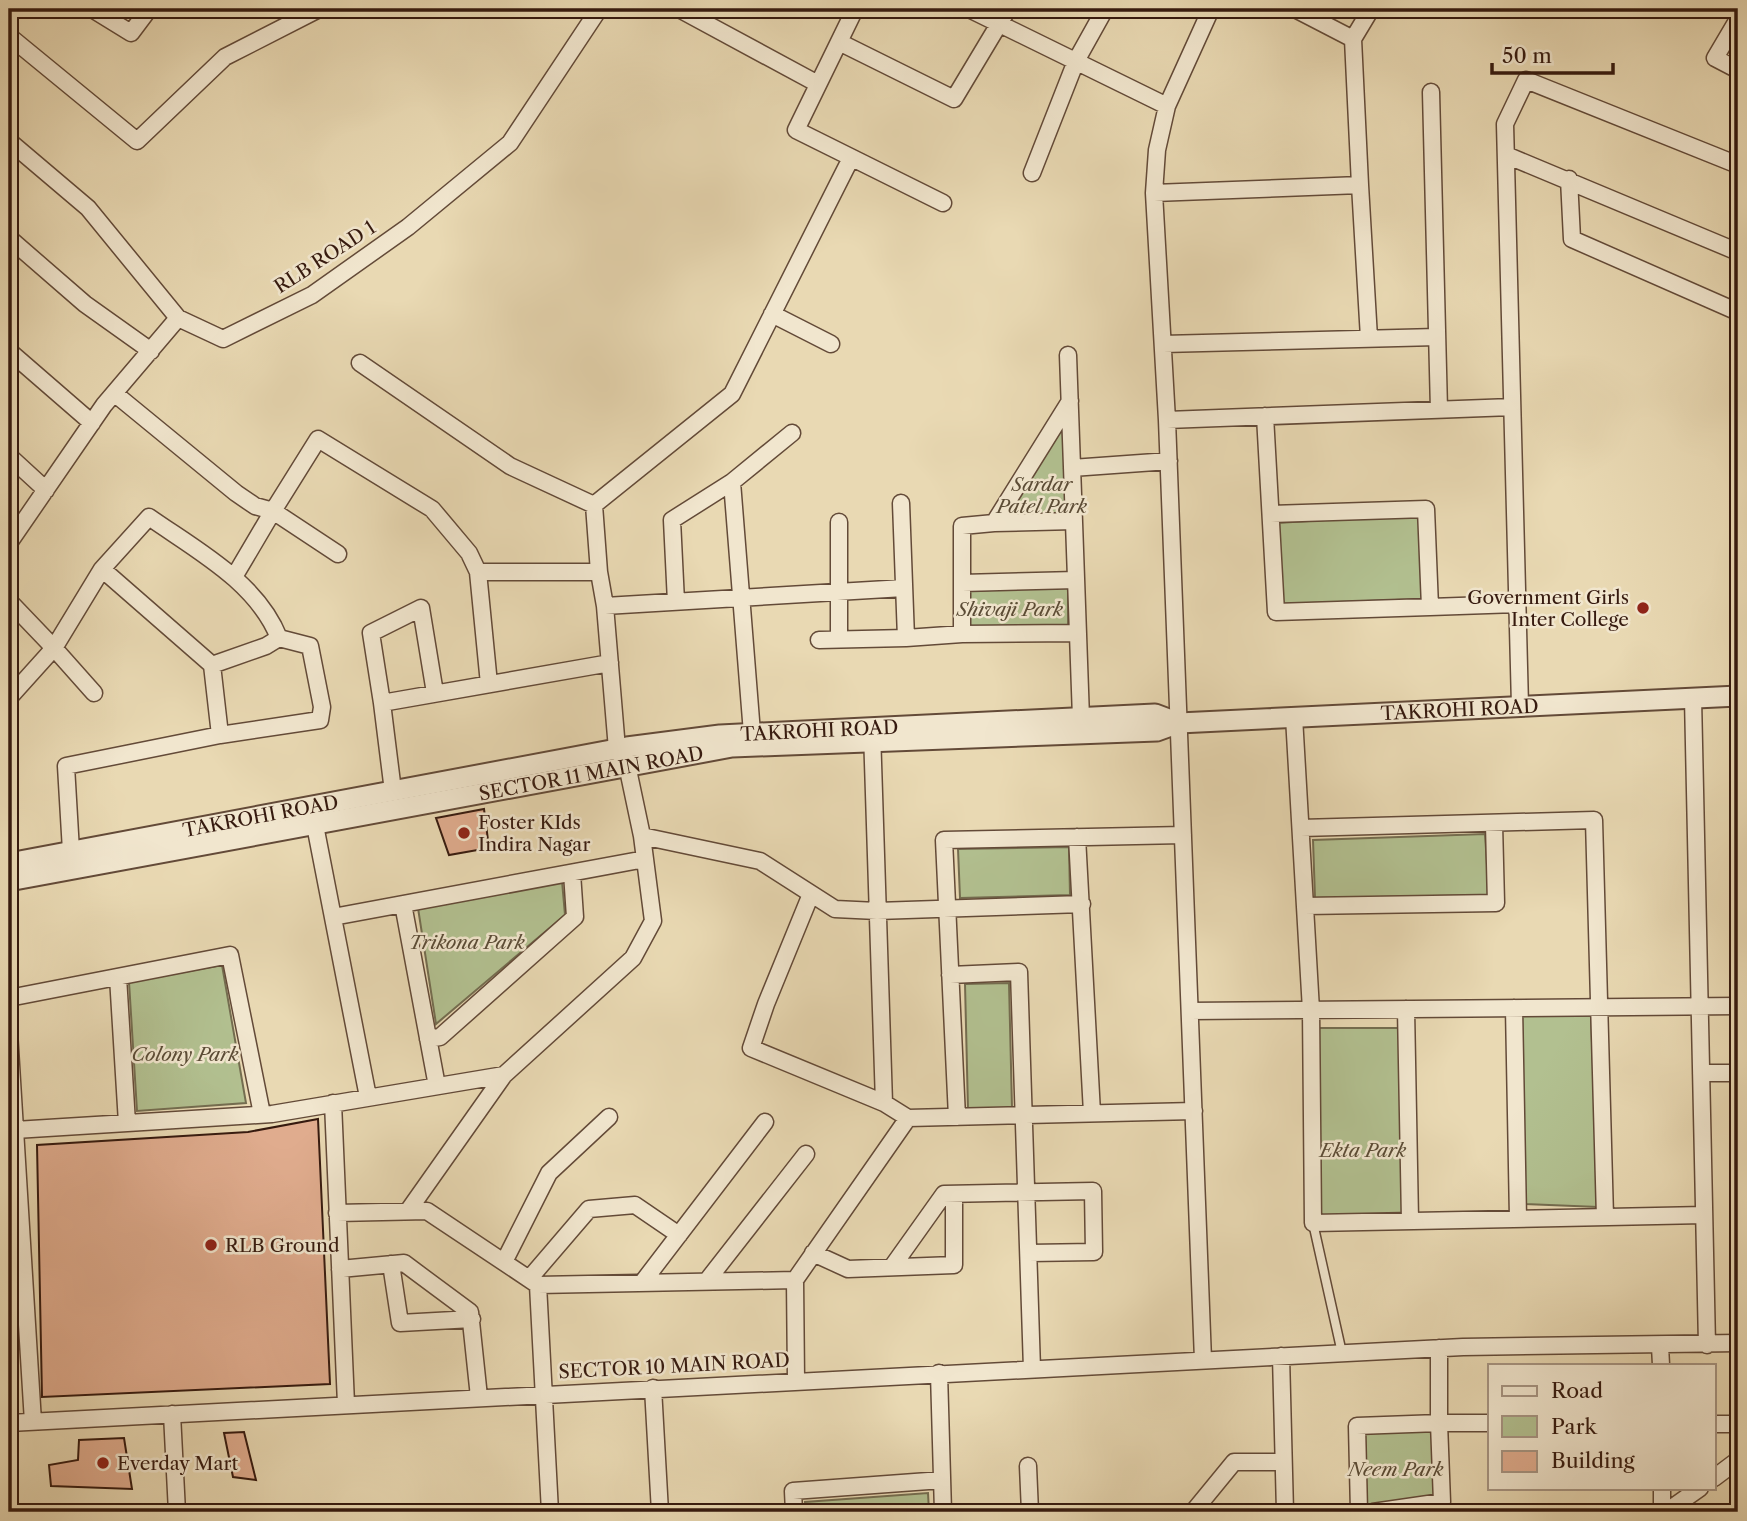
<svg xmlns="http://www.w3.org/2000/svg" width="1747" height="1521" font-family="'Libre Caslon Text',serif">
  <rect width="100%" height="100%" fill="#e9d9b3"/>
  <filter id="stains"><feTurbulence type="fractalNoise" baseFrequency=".00286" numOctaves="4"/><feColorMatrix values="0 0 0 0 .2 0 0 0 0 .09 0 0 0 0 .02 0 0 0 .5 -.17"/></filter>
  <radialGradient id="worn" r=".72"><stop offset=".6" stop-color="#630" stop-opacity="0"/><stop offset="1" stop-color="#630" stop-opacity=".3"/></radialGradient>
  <!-- green -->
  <path fill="#b2c090" stroke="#746d50" stroke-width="2" d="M1062 419 1067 516 1000 519Z
    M1420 514 1423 599 1281 604 1277 523Z
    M1068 587V628L966 630V591Z
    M1485 834 1489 895 1315 898 1313 840Z
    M1069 847 1070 895 960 898 958 849Z
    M562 881 565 915 436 1024 418 908Z
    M222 965 246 1103 137 1111 129 982Z
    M1009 983 1012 1108 968 1110 965 984Z
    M1591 1015 1598 1207 1525 1204 1522 1016Z
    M1316 1028H1406L1411 1217 1317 1219Z
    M1433 1431 1438 1499 1361 1512 1359 1433Z
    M928 1493 929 1512H805V1502Z"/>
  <!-- building -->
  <path fill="#e0ac8e" stroke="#361a0f" stroke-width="2" d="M484 809 489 848 449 855 436 818Z
    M318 1119 330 1384 42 1397 37 1145 248 1132Z
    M244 1432 256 1480 233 1477 224 1433Z
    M124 1438 132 1489 51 1486 49 1465 78 1460 79 1440Z"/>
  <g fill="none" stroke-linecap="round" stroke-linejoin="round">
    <defs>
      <path id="service" d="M1313 1223 1342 1353"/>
      <path id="minor" d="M92 9 131 33 149 9
        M679 9 818 84
        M855 9 796 130 943 203
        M969 9 1167 106 1157 150 1154 193 1167 420 1203 1360
        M1295 9 1353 39 1371 9
        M1738 19 1715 58 1738 70
        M9 36 137 141 225 57 319 9
        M839 42 954 99 1008 9
        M1431 92 1439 410
        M1167 106 1211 9
        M9 141 88 208 178 318
        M1506 155 1738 252
        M1032 173 1076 61 1105 9
        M1569 179 1572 239 1738 312
        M1360 185 1369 338
        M1154 193 1360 185 1353 39
        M9 238 85 304 151 351
        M772 314 831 344
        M1163 344 1437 337
        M9 351 92 423
        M1068 355 1081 718
        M360 363 510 466 594 505
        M114 393 236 493 255 506 273 511 234 577
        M1070 401 994 523 1074 521
        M1265 416 1276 612 1430 607 1426 509 1271 514
        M1167 420 1512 407
        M9 456 46 490
        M1072 468 1169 461
        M732 482 752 733
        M901 503 906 638 962 634
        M839 522V639
        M994 523 962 526V634L1078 633
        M9 543 104 405 178 318 223 339 312 295 408 227 510 143 599 9
        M338 554 273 511 318 439 432 509 469 553 478 572
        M102 569 212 665 220 735
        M599 572 594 505 732 394 851 158
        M962 583 1076 580
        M9 601 54 648 9 698
        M676 602 672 520 732 482 792 433
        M1430 607 1517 604
        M819 640 906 638
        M489 684 478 572H599L605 606
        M94 693 54 648 102 569 149 517C196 550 257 582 279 638
        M1693 698 1707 1345
        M382 703 371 633 421 608 435 693
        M1520 706 1505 124 1526 80 1738 165
        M1294 717 1311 1010 1313 1223 1704 1215
        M872 732 884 1103 908 1118
        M393 791 382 703 610 663
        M313 815 368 1097
        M1301 828 1594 820 1605 1217
        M642 836 760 861 835 909 877 911 1082 904
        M1077 837 1092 1113
        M71 851 66 766 220 735 320 720 322 707 310 646 279 638 266 646 212 665
        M811 894 766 1004 751 1048 884 1103
        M403 904 437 1086
        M1305 906 1496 903 1494 824
        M333 917 645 859
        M950 975 1019 972 1032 1369
        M118 977 127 1123
        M9 998 230 955 262 1114
        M1514 1008 1518 1218
        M1406 1009 1410 1220
        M1190 1011 1738 1006
        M9 1032 33 1422
        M428 1039 440 1037 575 917 572 873
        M1701 1073H1738
        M333 1103 346 1404
        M957 1117 944 840 1183 835
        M15 1130 272 1114 504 1075
        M408 1211 504 1075 633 958 653 921 642 836 627 765 617 749 605 606 904 588
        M337 1213 427 1211 538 1285 795 1280
        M813 1253 848 1269 954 1265V1194
        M504 1262 549 1173 609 1117
        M391 1264 400 1323 472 1319
        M892 1267 944 1194 1093 1191 1094 1252 1029 1253
        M340 1269 404 1263 470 1312 479 1397
        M529 1279 589 1209 635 1205 679 1235
        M706 1282 806 1154
        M642 1283 765 1122
        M538 1285 550 1512
        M1660 1346 1661 1365
        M1281 1356 1285 1512
        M939 1373 943 1512
        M796 1380 795 1280 908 1118 1194 1111
        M653 1388 660 1512
        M172 1414 177 1512
        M9 1423 1463 1347 1738 1343
        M1714 1424H1738
        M1028 1466 1030 1512
        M1714 1478 1738 1460
        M1662 1488V1512
        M794 1512 793 1491 942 1480
        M1193 1512 1234 1462H1283
        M1359 1512 1357 1426 1439 1423V1348
        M1373 1512 1442 1502 1439 1423H1490
        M1666 1512 1700 1488"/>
      <g id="tertiary">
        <path id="s1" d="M9 863 627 747 720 735 1155 714 1179 723"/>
        <path id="s2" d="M9 881 732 747 1157 731 1179 723 1738 696"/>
      </g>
    </defs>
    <!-- service casing -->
    <use href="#service" stroke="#634a38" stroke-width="11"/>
    <!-- minor casing -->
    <use href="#minor" stroke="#634a38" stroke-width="19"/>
    <!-- tertiary casing -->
    <use href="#tertiary" stroke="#634a38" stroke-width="23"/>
    <!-- service -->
    <use href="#service" stroke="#f1e6ce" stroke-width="8"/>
    <!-- minor -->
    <use href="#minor" stroke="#f1e6ce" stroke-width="16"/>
    <!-- tertiary -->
    <use href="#tertiary" stroke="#f1e6ce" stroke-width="19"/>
  </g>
  <!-- markers -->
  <g fill="#8f2418" stroke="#f1e6ce" stroke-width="2.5">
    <circle cx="1643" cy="608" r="7"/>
    <circle cx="464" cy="833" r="7"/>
    <circle cx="211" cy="1245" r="7"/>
    <circle cx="103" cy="1463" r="7"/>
  </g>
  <g text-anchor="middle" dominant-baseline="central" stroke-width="5" stroke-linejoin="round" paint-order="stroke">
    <!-- street labels -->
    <g font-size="19" fill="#361a0f" stroke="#f1e6ce">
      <text transform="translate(325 257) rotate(-33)">RLB ROAD 1</text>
      <text stroke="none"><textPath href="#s2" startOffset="1465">TAKROHI ROAD</textPath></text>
      <text stroke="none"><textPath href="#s1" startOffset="822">TAKROHI ROAD</textPath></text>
      <text stroke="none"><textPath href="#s2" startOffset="592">SECTOR 11 MAIN ROAD</textPath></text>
      <text stroke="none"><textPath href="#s1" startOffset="256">TAKROHI ROAD</textPath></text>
      <text transform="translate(674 1366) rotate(-3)">SECTOR 10 MAIN ROAD</text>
    </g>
    <!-- park labels -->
    <g font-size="19" font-style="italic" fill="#5b4c36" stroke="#f1e6ce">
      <text x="1042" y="484">Sardar<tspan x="1042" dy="22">Patel Park</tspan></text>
      <text x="1010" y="609">Shivaji Park</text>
      <text x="467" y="942">Trikona Park</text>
      <text x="185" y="1054">Colony Park</text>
      <text x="1363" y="1150">Ekta Park</text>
      <text x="1396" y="1469">Neem Park</text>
    </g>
    <!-- poi labels -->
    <g font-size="19" fill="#361a0f" stroke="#f1e6ce" text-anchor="start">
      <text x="1629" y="597" text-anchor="end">Government Girls<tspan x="1629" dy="22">Inter College</tspan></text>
      <text x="478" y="822">Foster KIds<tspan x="478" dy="22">Indira Nagar</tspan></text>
      <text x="225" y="1245">RLB Ground</text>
      <text x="117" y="1463">Everday Mart</text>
    </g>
  </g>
  <!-- margin -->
  <rect width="1747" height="1521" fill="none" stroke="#e9d9b3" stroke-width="35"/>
  <rect x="10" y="10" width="1726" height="1500" fill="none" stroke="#361a0f" stroke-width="3.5"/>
  <rect x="18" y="18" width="1712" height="1486" fill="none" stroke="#361a0f" stroke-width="2"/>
  <!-- legend -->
  <rect x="1488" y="1364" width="228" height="126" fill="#f1e6ce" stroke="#a69482" stroke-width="2"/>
  <rect x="1502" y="1386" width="35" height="10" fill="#f1e6ce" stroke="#a69482" stroke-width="2"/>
  <text x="1551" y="1398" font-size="21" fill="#361a0f">Road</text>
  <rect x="1502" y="1416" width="35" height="21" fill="#b2c090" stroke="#a69482" stroke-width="2"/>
  <text x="1551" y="1434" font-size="21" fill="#361a0f">Park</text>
  <rect x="1502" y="1451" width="35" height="21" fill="#e0ac8e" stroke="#a69482" stroke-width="2"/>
  <text x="1551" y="1468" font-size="21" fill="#361a0f">Building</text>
  <!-- scale -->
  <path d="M1492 63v10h121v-10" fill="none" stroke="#361a0f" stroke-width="3.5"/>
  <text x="1502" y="63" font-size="21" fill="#361a0f" stroke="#f1e6ce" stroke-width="5" paint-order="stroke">50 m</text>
  <rect width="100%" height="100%" filter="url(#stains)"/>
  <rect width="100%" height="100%" fill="url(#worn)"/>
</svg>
